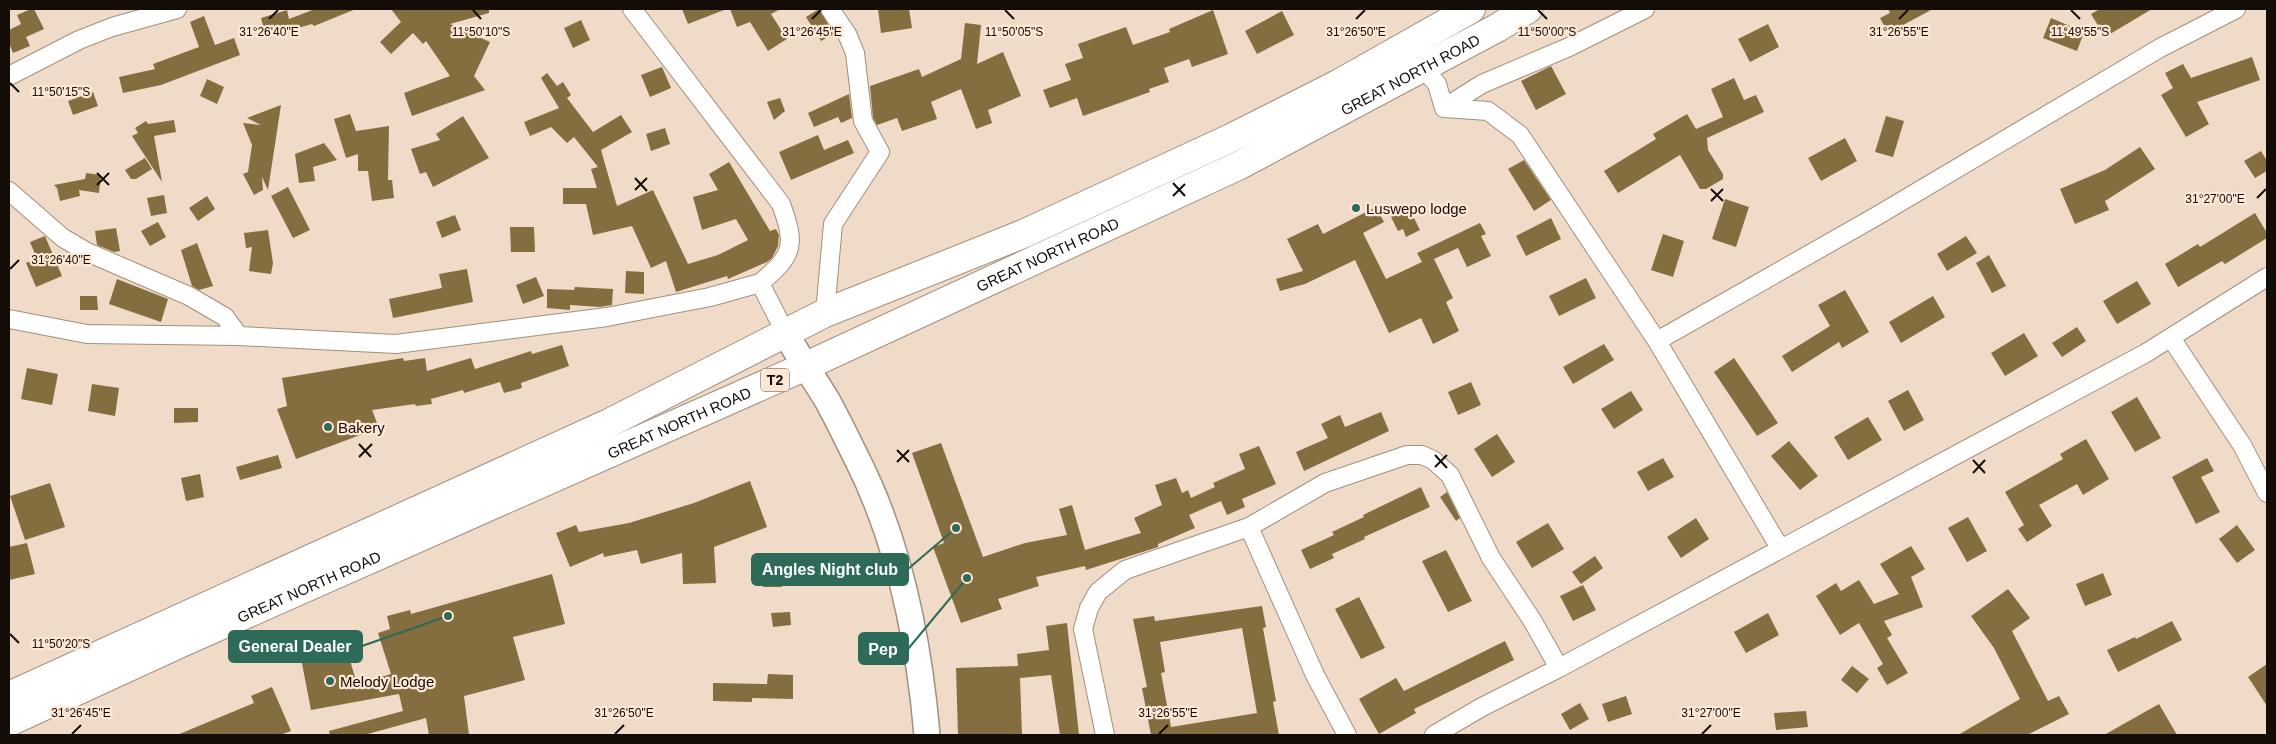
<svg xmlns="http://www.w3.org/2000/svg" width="2276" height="744" font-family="Helvetica,sans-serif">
  <rect width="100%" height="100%" fill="#f0dbc8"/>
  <!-- building -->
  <path fill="#846e3f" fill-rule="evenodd" d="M31 9H34L44 29 26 37 30 46 13 53 9 43V30L21 24 17 15Z
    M315 9H356L314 26 312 24 266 37 261 18 287 10 289 19Z
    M391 9H489V13L450 24 490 42 474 76 485 90 412 116 404 93 450 76 426 41 423 44 413 33 391 54 380 42 401 22Z
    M682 9H724V10L688 24Z
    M730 9H781L771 14 787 39 768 51 750 22 737 27Z
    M819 9 834 34 821 41 806 17Z
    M878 9H909L912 28 881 33Z
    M1888 9H1933L1888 33 1880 18 1890 13Z
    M2100 9H2152L2105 37 2091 14Z
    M1213 10 1228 54 1192 67 1189 59 1164 68 1169 82 1149 89 1150 92 1083 116 1077 98 1050 108 1043 90 1071 80 1065 64 1083 58 1078 44 1126 27 1133 45 1170 32 1169 29Z
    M1282 11 1294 35 1257 54 1245 31Z
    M204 16 215 45 234 38 240 55 161 85 123 93 119 77 155 69 153 64 199 47 190 22Z
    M2051 18 2084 32 2077 51 2043 38Z
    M581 20 590 40 573 48 564 28Z
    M965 23 981 25 977 64 1003 52 1021 96 988 110 992 123 976 129 961 89 931 102 937 119 902 131 897 118 877 125 873 118 870 86 919 69 922 77 961 59Z
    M1768 24 1779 47 1750 62 1738 39Z
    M2252 57 2260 80 2197 102 2209 124 2186 137 2161 95 2173 88 2165 73 2183 64 2191 78Z
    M1551 66 1566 94 1536 110 1521 81Z
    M662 67 671 88 650 97 641 75Z
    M547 73 557 86 563 82 571 95 567 98 593 132 621 115 632 132 601 150 617 206 653 190 688 264 718 255 748 240 736 219 702 230 693 197 718 190 709 174 729 162 770 231 776 229 779 235 778 246 772 258 767 262 728 279 727 276 676 292 666 261 651 268 632 226 593 235 586 204H563V188H597L591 169 598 167 574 137 567 143 551 127 530 136 524 122 559 108 541 78Z
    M1734 78 1744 100 1756 95 1764 112 1707 138 1708 150 1723 174V179L1706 189H1700L1680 155 1618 193 1604 171 1656 139 1653 134 1687 114 1696 129 1723 117 1711 89Z
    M207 79 224 87 217 104 200 96Z
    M93 92 98 106 73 115 68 101Z
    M849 94 852 118 841 123 838 117 814 127 808 113Z
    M780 98 785 111 774 120 767 102Z
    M281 105 268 190 262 177 263 190 254 195 243 174 248 172 252 145 243 123 261 125 247 118Z
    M350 114 356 131 389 126 388 180H392L394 198 372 201 368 171H358V154L346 158 334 119Z
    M463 116 489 158 433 187 426 172 420 174 411 149 440 140 436 134Z
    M1886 116 1904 121 1893 157 1875 152Z
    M174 120 176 132 154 136 162 182 132 136 138 133 135 128 146 121 148 124Z
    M665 128 670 144 651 151 646 134Z
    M818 135 824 150 848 140 854 153 791 180 779 152Z
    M1845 138 1857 161 1821 181 1808 158Z
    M324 143 337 160 313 167 315 181 299 183 295 154Z
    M2140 147 2155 169 2105 201 2109 210 2075 224 2060 189 2105 170Z
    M2261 151 2267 161V171L2255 178 2244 161Z
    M145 158 152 169 136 179H131L125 170Z
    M1524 160 1551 200 1534 211 1508 169Z
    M86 173 101 175 99 193 79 190 80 196 60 201 57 188 54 185 85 179Z
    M288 187 310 230 293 238 271 196Z
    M164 195 167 213 151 216 147 198Z
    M207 196 215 209 198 221 189 208Z
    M1725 199 1749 207 1736 247 1712 239Z
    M1376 207 1384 222 1363 233 1386 279 1422 262 1417 253 1480 223 1486 234 1481 236 1491 256 1467 267 1458 248 1434 259 1453 298 1446 302 1459 331 1433 344 1421 318 1389 333 1355 260 1305 284 1280 291 1276 279 1303 271 1287 239 1318 224 1323 234Z
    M1409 208 1420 230 1406 237 1403 229 1398 231 1391 217Z
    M2255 213 2267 233V238L2225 264 2222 261 2178 287 2165 264 2198 244 2200 247Z
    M455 215 461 230 442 238 436 222Z
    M1551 218 1561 239 1526 256 1516 236Z
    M158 222 166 237 150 246 141 231Z
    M510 227H534L535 252H511Z
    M116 228 120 251 114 252 97 245 95 231Z
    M268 230 273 263 271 274 249 271 252 247 246 248 244 233Z
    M1663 234 1684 241 1673 277 1651 270Z
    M45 236 62 276 36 287 26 263 37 259 30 242Z
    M1966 236 1977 253 1947 271 1937 254Z
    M197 243 213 286 199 290 192 286 181 250Z
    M1989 255 2006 286 1992 293 1976 263Z
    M467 269 473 302 393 318 389 299 442 288 439 274Z
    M626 271 644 272V294L625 293Z
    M536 277 544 296 523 304 516 285Z
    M1586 278 1596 298 1559 316 1549 296Z
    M117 279 168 299 161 322 109 304Z
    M2137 281 2151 304 2117 324 2103 301Z
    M575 287 613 289 612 305 600 307 570 305V310L547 308V289L574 290Z
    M1845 290 1869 332 1842 348 1839 342 1792 372 1782 356 1830 326 1818 305Z
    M80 296H97L98 310H80Z
    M1933 296 1945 317 1901 343 1889 322Z
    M2077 327 2086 341 2062 357 2052 343Z
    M2024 333 2038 356 2005 376 1991 353Z
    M1604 344 1614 360 1573 384 1563 367Z
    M562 345 569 366 521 383 522 388 504 393 500 382 464 393 463 390 431 399 432 404 416 406 415 404 372 410 379 428 296 459 277 409 287 406 282 378 403 358 404 361 425 358 427 371 471 358 475 369 531 351 532 354Z
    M1734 358 1778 423 1757 436 1714 372Z
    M27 368 58 374 52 405 21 399Z
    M1471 382 1481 405 1458 415 1448 392Z
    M92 384 119 388 115 416 88 411Z
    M1908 390 1924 420 1904 431 1888 401Z
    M1631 391 1643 410 1614 429 1601 409Z
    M2137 397 2161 438 2135 452 2111 412Z
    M174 408H198V422L174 423Z
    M1381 412 1389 431 1304 471 1296 452 1328 438 1321 424 1340 415 1345 427Z
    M1868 417 1882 440 1848 460 1834 437Z
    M1497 434 1515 462 1492 477 1474 449Z
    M2086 439 2109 479 2083 495 2077 484 2039 505 2052 526 2027 542 2018 529 2024 525 2005 492 2063 459 2060 454Z
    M1789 441 1818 476 1800 490 1771 456Z
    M941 443 983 557 1025 543 1067 535 1059 509 1072 505 1085 550 1141 533 1134 518 1162 505 1155 485 1176 478 1182 493 1188 490 1191 498 1215 487 1213 483 1245 469 1239 454 1259 446 1276 484 1242 499 1245 507 1227 515 1221 501 1189 515 1195 528 1158 544V547L1086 570 1085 566 1036 577 1039 586 998 599 1002 609 961 623 933 547 944 543 912 453Z
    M278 455 282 468 240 480 236 467Z
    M1663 458 1674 477 1648 491 1637 472Z
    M2207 458 2214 471 2201 477 2220 512 2196 524 2172 477Z
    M200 474 204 497 186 501 181 478Z
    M750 481 767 527 714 547 716 583 683 584 682 553 641 564 637 550 604 557 603 553 570 567 556 533 576 525 579 532 629 523 694 503Z
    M50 483 65 527 25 540 10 496Z
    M1421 487 1430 507 1364 537 1365 539 1332 554 1334 558 1310 569 1301 550 1334 535 1332 532 1364 517 1363 515Z
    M1447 492 1460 518 1456 521 1440 497Z
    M1968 517 1987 551 1967 562 1948 528Z
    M1696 518 1709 539 1681 558 1667 537Z
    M1548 523 1564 549 1532 568 1516 542Z
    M2237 525 2255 550 2237 563 2219 539Z
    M27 543 35 574 9 580V547Z
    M1911 546 1925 569 1911 577 1923 607 1884 621 1892 635 1887 638 1908 673 1887 685 1877 668 1883 664 1859 623 1840 635 1816 596 1836 583 1841 591 1859 580 1874 604 1899 594 1880 564Z
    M1446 550 1472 601 1448 612 1422 561Z
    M1595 556 1603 568 1581 584 1572 572Z
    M763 568H782V587H763Z
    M2103 573 2112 595 2085 606 2076 584Z
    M552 574 565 624 513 637 525 680 464 696 469 735H429L426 718 364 735H330L329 731 403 711 399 694 311 710 299 648 325 643 326 648 345 643 357 684 391 674 378 633 390 629 387 616 410 610 411 614Z
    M1583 585 1596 610 1573 621 1560 596Z
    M2008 589 2030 618 2012 631 2048 701 2059 696 2069 714 2027 735H1958L2020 699 1994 648 1971 616Z
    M1359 597 1385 648 1361 659 1335 609Z
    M1262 606 1266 627 1263 628 1276 701 1273 702 1279 735H1151L1142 688 1147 687 1133 619 1154 616 1155 621ZM1242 628 1257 713 1171 727 1161 673 1165 672 1160 642Z
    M790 612 791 625 773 627 771 613Z
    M1768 613 1779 635 1746 653 1734 632Z
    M2172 621 2182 640 2118 672 2107 650 2135 637 2136 639Z
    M1067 623 1079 735H1060L1051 675 1020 678 1022 735H958L956 668 1018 666 1017 654 1049 650 1046 626Z
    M1505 641 1514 660 1414 709 1416 713 1379 734 1359 699 1396 678 1404 691Z
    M2267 664V706L2248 677Z
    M1852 666 1869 679 1857 693 1841 680Z
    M768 674 793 675V699L752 698V702L713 701V683L767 684Z
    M272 687 291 731 280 735H177L254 703 251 696Z
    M1626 696 1632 714 1608 722 1602 704Z
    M1580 703 1589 719 1570 730 1561 714Z
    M2159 704 2177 735H2104Z
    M1806 711 1808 727 1776 730 1774 713Z"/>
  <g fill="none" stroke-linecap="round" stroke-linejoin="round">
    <defs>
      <path id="minor" d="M632 9 781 204C796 245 794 255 760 283
        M1422 67 1437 84 1444 108 1488 111 1520 135 1657 341 1780 548
        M9 76 79 40 112 27 177 9
        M1444 108 1482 84 1569 47 1645 9
        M9 191 63 238 87 252 189 296 225 317 239 336
        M825 313 833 224 880 152 863 121 855 53 847 34 830 9
        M9 319 87 334 239 336 396 344 607 317 710 297 760 283 785 332
        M2171 338 2242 445 2267 493
        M1657 341 1875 217 2160 48 2236 9
        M1249 527 1315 675 1347 735
        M1105 735 1083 629 1089 608 1098 592 1125 570 1249 527 1325 483 1407 455H1422L1433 460 1450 475 1491 558 1532 620 1559 668
        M1434 735 1482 707 1559 668 2146 353 2267 277"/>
      <path id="secondary" d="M785 332C798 356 813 377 827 400 838 420 848 441 858 461 900 545 919 642 927 735"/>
      <g id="trunk">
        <path d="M9 696 609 423 825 313 1023 234 1231 138 1338 84 1471 9"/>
        <path id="s1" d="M9 722 181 643 804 367 1240 165 1497 28 1528 9"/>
      </g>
    </defs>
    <!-- minor casing -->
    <use href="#minor" stroke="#a38f7d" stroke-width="20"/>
    <!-- secondary casing -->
    <use href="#secondary" stroke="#a38f7d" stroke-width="28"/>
    <!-- trunk casing -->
    <use href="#trunk" stroke="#a38f7d" stroke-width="30"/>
    <!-- minor -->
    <use href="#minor" stroke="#fff" stroke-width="18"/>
    <!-- secondary -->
    <use href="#secondary" stroke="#fff" stroke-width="25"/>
    <!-- trunk -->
    <use href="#trunk" stroke="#fff" stroke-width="28"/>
  </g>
  <!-- ticks -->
  <path fill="none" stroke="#140d07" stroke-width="2" d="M473 10 481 19M1005 10 1014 19M1538 10 1547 19M2071 10 2080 19M269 19 278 10M812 19 821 10M1356 19 1365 10M1899 19 1908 10M10 83 19 92M97 173 109 185M635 178 647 191M1173 183 1185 196M97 185 109 173M1711 189 1723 201M635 190 647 178M1173 196 1185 184M2257 198 2266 189M1711 201 1723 189M10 269 19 260M359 444 371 457M897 450 909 462M1435 455 1447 468M359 457 372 444M1973 460 1985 473M897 462 909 450M1435 467 1447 455M1973 473 1985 460M10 634 19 643M72 734 81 725M615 734 624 725M1159 734 1168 725M1702 734 1711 725"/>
  <!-- markers -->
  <g fill="#2d6b58" stroke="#fee8d5" stroke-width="2">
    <circle cx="1356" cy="208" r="5"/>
    <circle cx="328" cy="427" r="5"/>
    <circle cx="330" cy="681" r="5"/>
  </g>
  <g text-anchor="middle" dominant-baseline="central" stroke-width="4.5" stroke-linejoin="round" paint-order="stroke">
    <!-- shield labels -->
    <rect fill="#fee8d5" stroke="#5a4f45" stroke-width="1" x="761" y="368.5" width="28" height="23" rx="4"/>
    <g font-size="14" font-weight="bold" fill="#140d07">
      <text x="775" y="380">T2</text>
    </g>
    <!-- street labels -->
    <g font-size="15" fill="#140d07" stroke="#fee8d5">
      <text stroke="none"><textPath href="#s1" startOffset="1544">GREAT NORTH ROAD</textPath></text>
      <text stroke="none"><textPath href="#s1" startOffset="1139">GREAT NORTH ROAD</textPath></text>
      <text stroke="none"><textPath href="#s1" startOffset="734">GREAT NORTH ROAD</textPath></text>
      <text stroke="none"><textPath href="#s1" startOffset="329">GREAT NORTH ROAD</textPath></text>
    </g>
    <!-- poi labels -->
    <g font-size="15" fill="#140d07" stroke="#fee8d5" text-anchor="start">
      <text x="1366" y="208">Luswepo lodge</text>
      <text x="338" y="427">Bakery</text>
      <text x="340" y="681">Melody Lodge</text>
    </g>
  </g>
  <g font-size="12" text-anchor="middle" fill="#140d07" stroke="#fee8d5" stroke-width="4.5" stroke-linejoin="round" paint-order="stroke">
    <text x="269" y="36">31°26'40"E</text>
    <text x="812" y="36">31°26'45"E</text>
    <text x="1356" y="36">31°26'50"E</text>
    <text x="1899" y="36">31°26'55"E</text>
    <text x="481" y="36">11°50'10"S</text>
    <text x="1014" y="36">11°50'05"S</text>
    <text x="1547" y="36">11°50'00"S</text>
    <text x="2080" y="36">11°49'55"S</text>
    <text x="61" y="96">11°50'15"S</text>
    <text x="2215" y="203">31°27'00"E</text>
    <text x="61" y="264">31°26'40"E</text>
    <text x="61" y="648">11°50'20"S</text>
    <text x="81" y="717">31°26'45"E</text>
    <text x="624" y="717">31°26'50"E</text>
    <text x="1168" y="717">31°26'55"E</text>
    <text x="1711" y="717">31°27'00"E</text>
  </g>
  <!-- callouts -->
  <path fill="none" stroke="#2d6b58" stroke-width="2" d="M956 528L908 569M448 616L362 646M967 578L908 649"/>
  <g fill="#2d6b58" stroke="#fee8d5" stroke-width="2">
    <circle cx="956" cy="528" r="5"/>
    <circle cx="448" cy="616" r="5"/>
    <circle cx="967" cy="578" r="5"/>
  </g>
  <g fill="#2d6b58" stroke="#2d6b58" stroke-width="2">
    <rect x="752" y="554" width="156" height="31" rx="5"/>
    <rect x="229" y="631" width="133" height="31" rx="5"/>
    <rect x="859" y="633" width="49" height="31" rx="5"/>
  </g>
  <g font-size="16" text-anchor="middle" font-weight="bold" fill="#fff">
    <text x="830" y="575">Angles Night club</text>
    <text x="295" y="652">General Dealer</text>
    <text x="883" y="655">Pep</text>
  </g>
  <!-- border -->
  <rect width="2276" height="744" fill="none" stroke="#140d07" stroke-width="20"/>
</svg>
